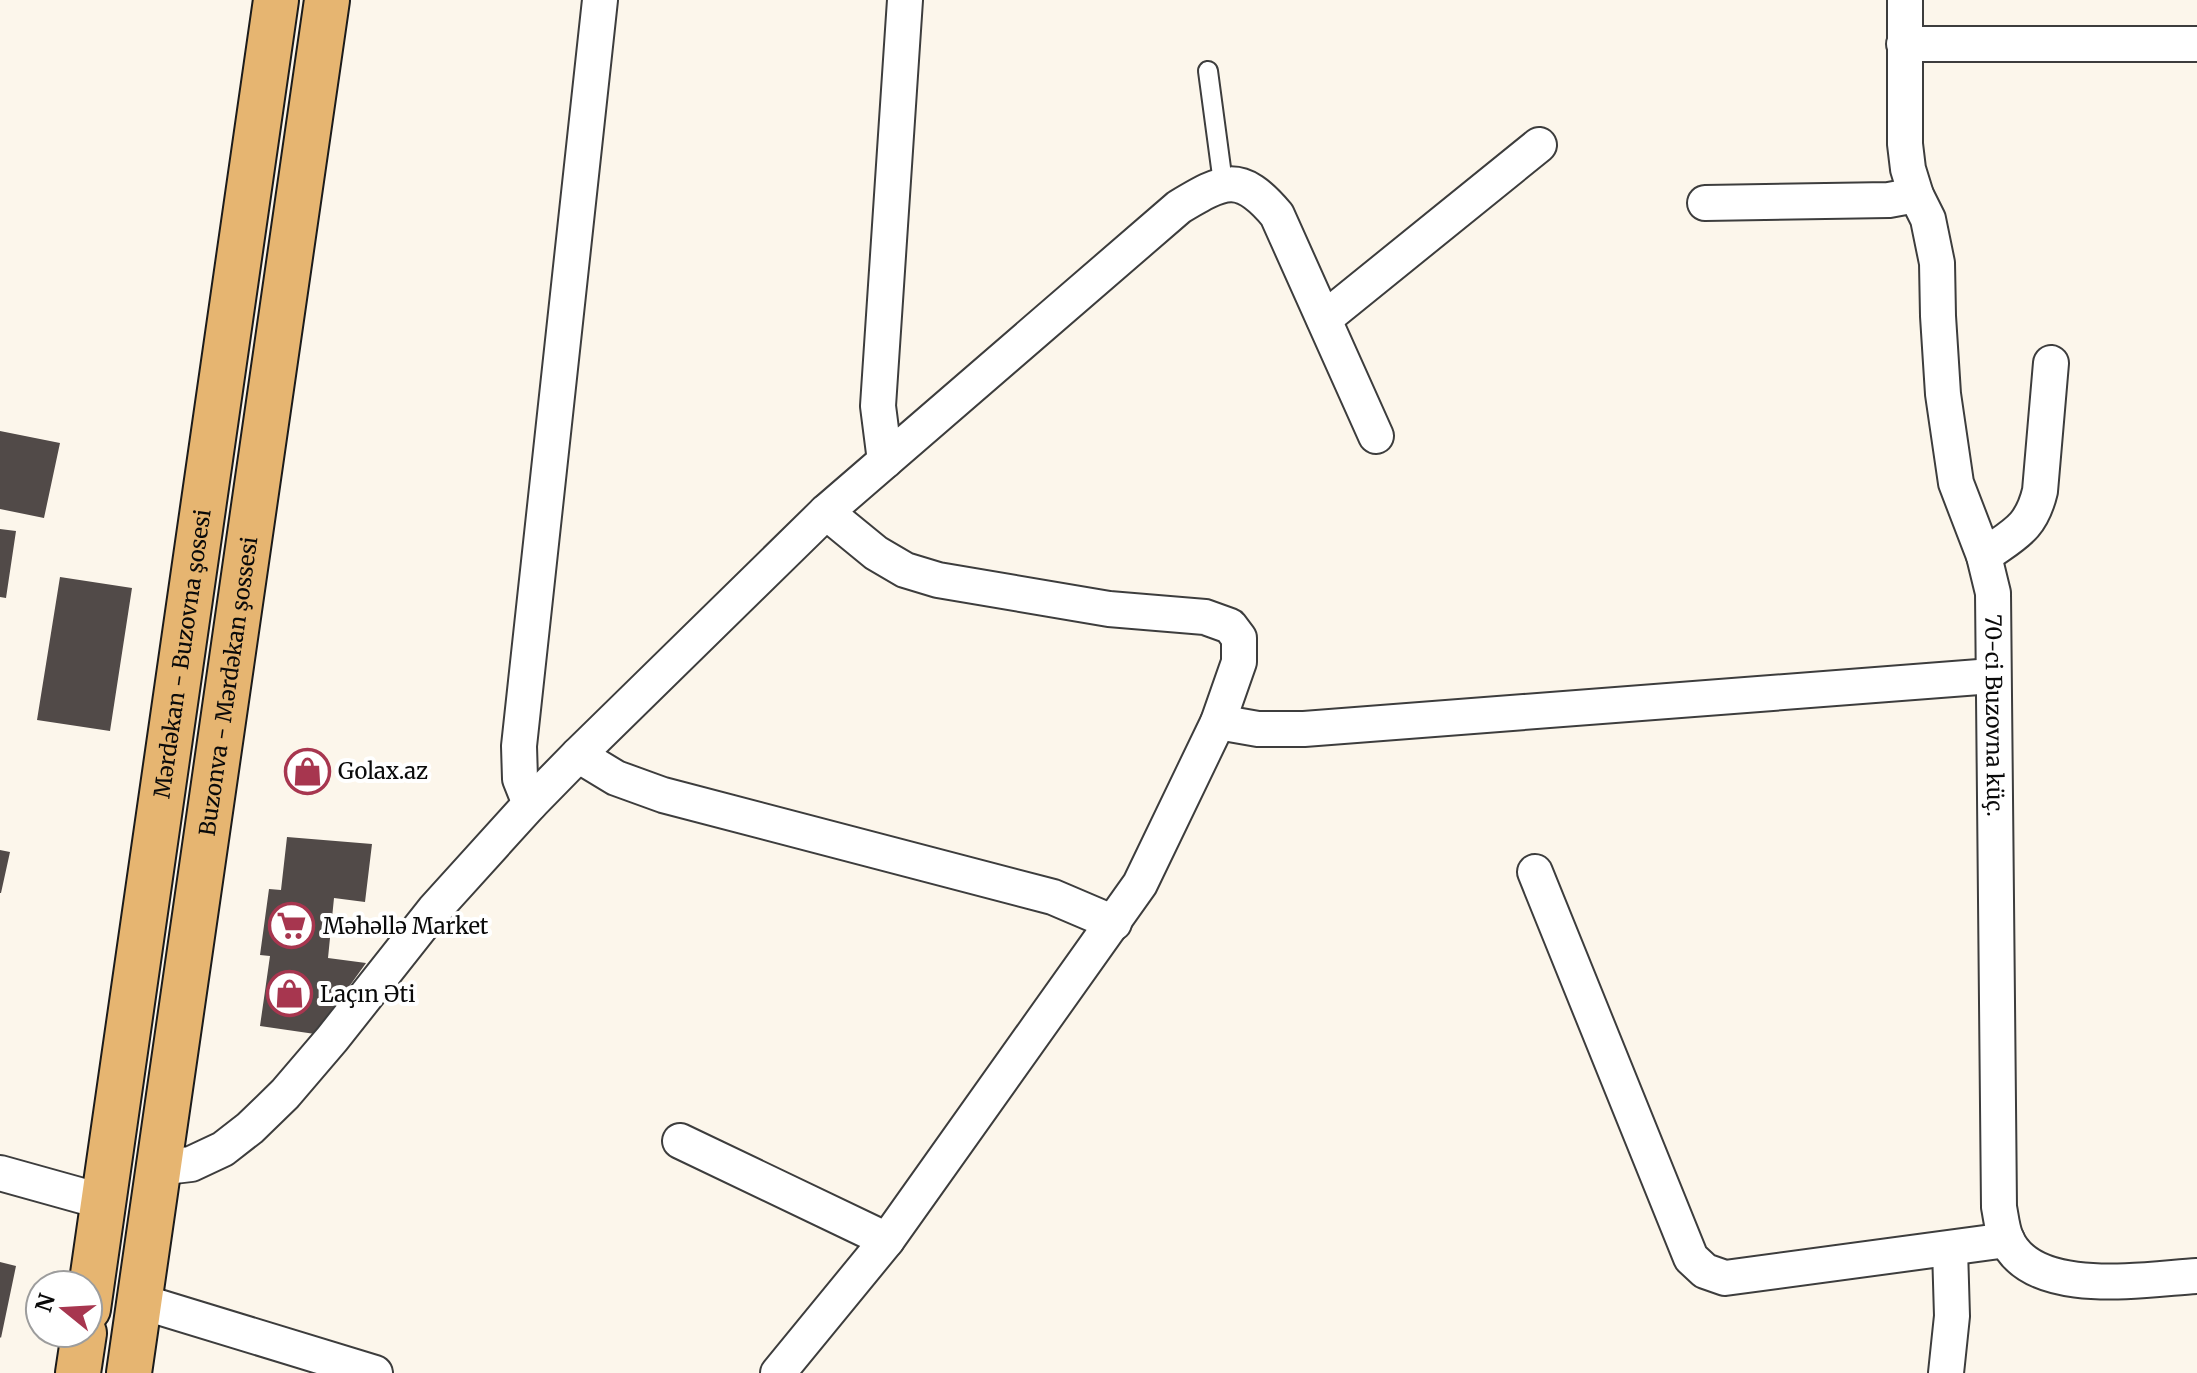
<svg xmlns="http://www.w3.org/2000/svg" width="2197" height="1373" font-family="Merriweather,serif">
  <rect width="100%" height="100%" fill="#fcf6eb"/>
  <!-- building -->
  <path fill="#514a48" d="M0 431 60 443 44 518 0 509Z
    M0 529 16 531 6 598 0 597Z
    M60 577 132 588 110 731 37 720Z
    M287 837 372 844 365 902 334 898 328 958 366 963 315 1034 260 1026 270 956 260 955 269 889 281 890Z
    M0 850 10 852 1 893H0Z
    M0 1262 16 1266 1 1338 0 1337Z"/>
  <g fill="none" stroke-linecap="round" stroke-linejoin="round">
    <defs>
      <path id="service" d="M1208 71 1223 183"/>
      <g id="minor">
        <path id="s1" d="M1905 0V144L1908 169 1916 195 1928 219 1937 263 1938 316 1943 394 1956 483 1984 556 1993 593 1999 1207C2001 1217 2002 1229 2006 1238 2031 1299 2145 1279 2197 1276"/>
        <path d="M1904 44H2197"/>
        <path d="M1705 203 1889 200 1916 195"/>
        <path d="M1324 319 1539 145"/>
        <path d="M885 461 878 406 905 0"/>
        <path d="M1984 556C2014 534 2031 529 2040 491L2051 363"/>
        <path d="M1218 722 1258 729H1304L1992 676"/>
        <path d="M578 755 616 778 663 795 1053 897 1114 923"/>
        <path d="M530 804 520 779 519 746 600 0"/>
        <path d="M1535 872 1691 1258 1705 1271 1725 1278 2007 1240"/>
        <path d="M680 1141 887 1240"/>
        <path d="M157 1168 191 1164 223 1149 250 1128 285 1094 332 1039 434 910 530 804 578 755 826 512 1179 207C1224 180 1240 171 1277 215L1376 436"/>
        <path d="M0 1173 104 1202"/>
        <path d="M139 1301 375 1373"/>
        <path d="M778 1373 887 1240 1140 884 1218 722 1239 662V638L1230 626 1205 617 1109 609 938 580 905 570 876 553 826 512"/>
        <path d="M1946 1373 1952 1316 1950 1249"/>
      </g>
      <g id="primary">
        <path id="s2" d="M88 1309 276 0"/>
        <path d="M78 1373 84 1333"/>
        <path id="s3" d="M129 1373 327 0"/>
      </g>
    </defs>
    <!-- service casing -->
    <use href="#service" stroke="#3d3d3d" stroke-width="22"/>
    <!-- minor casing -->
    <use href="#minor" stroke="#3d3d3d" stroke-width="38"/>
    <!-- primary casing -->
    <use href="#primary" stroke="#1b1b1b" stroke-width="48"/>
    <!-- service -->
    <use href="#service" stroke="#fff" stroke-width="18"/>
    <!-- minor -->
    <use href="#minor" stroke="#fff" stroke-width="34"/>
    <!-- primary -->
    <use href="#primary" stroke="#e6b571" stroke-width="44"/>
  </g>
  <!-- icons -->
  <defs>
    <symbol id="shop-ring" viewBox="-11 -11 22 22"><circle r="9.5" fill="#fff" stroke="#a7364f" stroke-width="1.5"/><path d="M-5-2.5h2.3a2.7 3.5 0 0 1 5.4 0H5L5.5 6h-11ZM-1.5-2.5h3a1.5 2.3 0 0 0-3 0Z" fill="#a7364f"/></symbol>
    <symbol id="supermarket-ring" viewBox="-11 -11 22 22"><circle r="9.5" fill="#fff" stroke="#a7364f" stroke-width="1.5"/><path d="M-6-5.5h2.5l.6 2H6L4.5 2H-2.5L-4.4-4H-6ZM-1.5 3.2a1.3 1.3 0 1 0 .1 0ZM3 3.2a1.3 1.3 0 1 0 .1 0Z" fill="#a7364f"/></symbol>
  </defs>
  <g fill-rule="evenodd">
    <use href="#shop-ring" x="282" y="746" width="51" height="51"/>
    <use href="#supermarket-ring" x="266" y="900" width="51" height="51"/>
    <use href="#shop-ring" x="264" y="968" width="51" height="51"/>
  </g>
  <g text-anchor="middle" dominant-baseline="central" stroke-width="8" stroke-linejoin="round" paint-order="stroke">
    <!-- street labels -->
    <g font-size="22" fill="#0a0a0a" stroke="#fff">
      <text stroke="none"><textPath href="#s2" startOffset="662">Mərdəkan - Buzovna şosesi</textPath></text>
      <text stroke="none"><textPath href="#s3" startOffset="694">Buzonva - Mərdəkan şossesi</textPath></text>
      <text stroke="none"><textPath href="#s1" startOffset="728">70-ci Buzovna küç.</textPath></text>
    </g>
    <!-- poi labels -->
    <g font-size="22" fill="#0a0a0a" stroke="#fff" text-anchor="start">
      <text x="338" y="771">Golax.az</text>
      <text x="323" y="926">Məhəllə Market</text>
      <text x="320" y="994">Laçın Əti</text>
    </g>
  </g>
  <!-- north arrow -->
  <g transform="translate(64 1309) rotate(288)"><circle r="38" fill="#ffffff" stroke="#9d9d9d" stroke-width="2"/>
  <path d="M0-6L14 30L0 20L-14 30Z" fill="#a7364f"/>
  <text y="-12" font-size="22" font-weight="bold" text-anchor="middle" fill="#0a0a0a">N</text>
  </g>
</svg>
